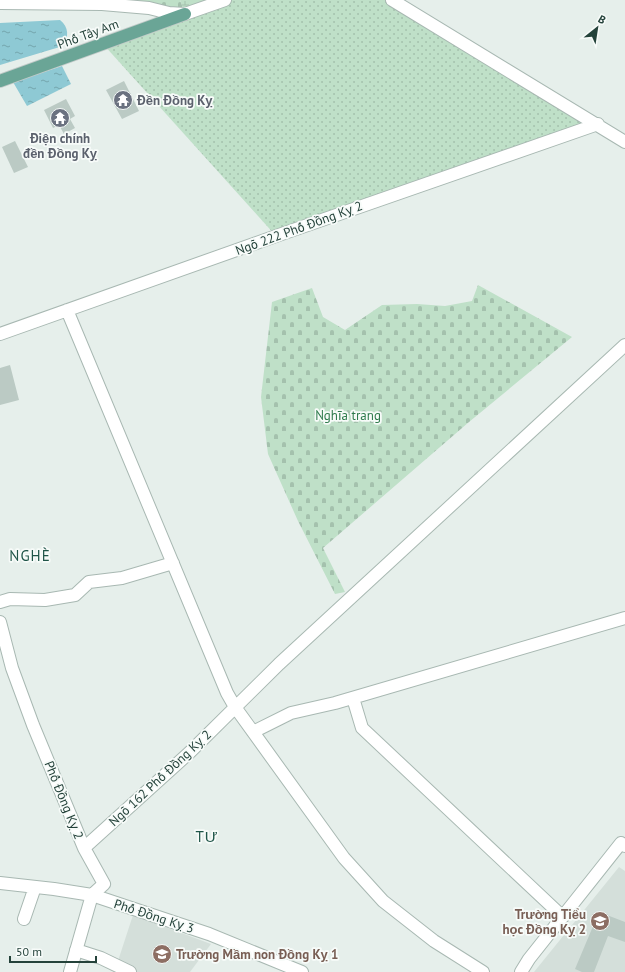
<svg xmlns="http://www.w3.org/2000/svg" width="625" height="972" font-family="'PT Sans',sans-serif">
  <defs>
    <pattern id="grass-dots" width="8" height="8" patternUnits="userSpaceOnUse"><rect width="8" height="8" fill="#bfe0c8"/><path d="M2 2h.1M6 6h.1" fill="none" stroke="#a4c1ad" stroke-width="1.8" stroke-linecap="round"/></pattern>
    <pattern id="wetland-marsh" width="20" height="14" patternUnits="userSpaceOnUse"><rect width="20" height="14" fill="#bfe0c8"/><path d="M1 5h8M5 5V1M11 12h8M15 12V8" fill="none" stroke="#a4c1ad"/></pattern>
    <pattern id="cemetery-stones" width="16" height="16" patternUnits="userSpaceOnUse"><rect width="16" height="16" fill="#bfe0c8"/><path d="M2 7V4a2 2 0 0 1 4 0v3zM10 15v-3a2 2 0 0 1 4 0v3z" fill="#a4c1ad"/></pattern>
    <pattern id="water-ripples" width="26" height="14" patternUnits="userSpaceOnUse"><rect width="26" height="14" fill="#8ec9d4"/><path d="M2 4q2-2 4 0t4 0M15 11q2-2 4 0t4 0" fill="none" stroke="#74a5ad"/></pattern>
  </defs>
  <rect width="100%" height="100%" fill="#e6efeb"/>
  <!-- built -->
  <path fill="#d4dfda" d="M619 867 625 871V972H534Z
    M133 915 211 944 190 972H137L117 964Z"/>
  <!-- grass -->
  <path fill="url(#grass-dots)" d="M228 0H392L598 124 276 236 103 44Z"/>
  <!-- wetland -->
  <path fill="url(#wetland-marsh)" d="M180 0H225L185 14Z"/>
  <!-- cemetery -->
  <path fill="url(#cemetery-stones)" d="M0 0H180L185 14Z
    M478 285 572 337 469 422 323 548 345 592 335 594 298 521 268 454 261 397 272 302 312 288 323 317 345 330 382 305 417 304 445 306 472 301Z"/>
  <!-- water -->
  <path fill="url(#water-ripples)" d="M60 20C69 27 69 37 63 46L0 65V23Z
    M62 66 71 84 27 106 13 82Z"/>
  <!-- building -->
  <path fill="#bbcac4" d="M124 81 139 111 122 119 106 90Z
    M66 99 75 116 70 119 75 128 64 134 59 125 53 128 44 110Z
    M15 141 28 167 14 173 2 147Z
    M10 365 19 400 0 405V368Z
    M599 912 625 922V942L608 936 594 972H582L575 969Z"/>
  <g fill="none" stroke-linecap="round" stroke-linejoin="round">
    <defs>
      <path id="minor" d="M392 0 625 142
        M0 3 102 4 149 8 169 13 185 14 225 0
        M67 310 227 693 235 707 344 858 383 901 434 941 483 972
        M0 334 276 236 598 124
        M0 602 10 599 45 600 75 595 89 582 122 578 173 563
        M0 622 12 668 33 725 84 848 104 884 92 895 70 972
        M353 698 362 728 563 917
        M253 732 291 713 335 703 625 618
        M84 848 189 753 279 664 625 345
        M0 883 54 889 92 895 209 934 302 972
        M24 919 35 887
        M76 950 101 958 130 972
        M521 972 529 959 621 843 625 846"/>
      <path id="major" d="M0 81 185 14"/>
    </defs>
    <!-- minor casing -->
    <use href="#minor" stroke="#a8b8b2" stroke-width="14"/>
    <!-- major casing -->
    <use href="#major" stroke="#c2cac8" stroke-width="14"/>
    <!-- minor -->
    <use href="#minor" stroke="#fff" stroke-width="12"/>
    <!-- major -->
    <use href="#major" stroke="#6aa596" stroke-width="12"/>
  </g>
  <!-- icons -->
  <defs>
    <symbol id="temple-disc" viewBox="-11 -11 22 22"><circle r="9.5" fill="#6b7280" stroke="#f7fbf9"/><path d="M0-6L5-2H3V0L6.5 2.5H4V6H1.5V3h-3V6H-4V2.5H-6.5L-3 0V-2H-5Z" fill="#fff"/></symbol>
    <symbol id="school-disc" viewBox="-11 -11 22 22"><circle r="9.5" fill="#8d6e63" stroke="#f7fbf9"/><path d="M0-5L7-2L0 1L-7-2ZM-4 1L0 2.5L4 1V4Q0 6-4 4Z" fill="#fff"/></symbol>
  </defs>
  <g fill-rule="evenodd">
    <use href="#temple-disc" x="112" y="89" width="22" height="22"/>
    <use href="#temple-disc" x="49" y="107" width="22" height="22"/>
    <use href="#school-disc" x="589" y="910" width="22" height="22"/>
    <use href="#school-disc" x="151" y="943" width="22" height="22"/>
  </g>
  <g text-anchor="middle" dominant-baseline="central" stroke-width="3.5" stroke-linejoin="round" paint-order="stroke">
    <!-- street labels -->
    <g font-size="13" fill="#24423a" stroke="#f7fbf9">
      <text transform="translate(88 34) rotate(-20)">Phố Tây Am</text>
      <text transform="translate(299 228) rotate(-20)">Ngõ 222 Phố Đồng Kỵ 2</text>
      <text transform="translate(160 778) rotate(-43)">Ngõ 162 Phố Đồng Kỵ 2</text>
      <text transform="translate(64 800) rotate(68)">Phố Đồng Kỵ 2</text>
      <text transform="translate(154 916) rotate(18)">Phố Đồng Kỵ 3</text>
    </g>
    <!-- worship labels -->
    <g font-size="13" font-weight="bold" fill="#5b616d" stroke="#f7fbf9" text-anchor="start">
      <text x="137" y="100">Đền Đồng Kỵ</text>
      <text x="60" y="138" text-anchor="middle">Điện chính<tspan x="60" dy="15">đền Đồng Kỵ</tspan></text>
    </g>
    <!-- park labels -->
    <g font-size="13" fill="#2d7a4b" stroke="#f7fbf9">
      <text x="348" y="415">Nghĩa trang</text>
    </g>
    <!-- education labels -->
    <g font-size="13" font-weight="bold" fill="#785e54" stroke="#f7fbf9" text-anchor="end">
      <text x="586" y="914">Trường Tiểu<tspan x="586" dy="15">học Đồng Kỵ 2</tspan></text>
      <text x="176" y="954" text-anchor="start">Trường Mầm non Đồng Kỵ 1</text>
    </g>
    <!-- quarter labels -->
    <g font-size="15" letter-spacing="1" fill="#1f5548" stroke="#f7fbf9">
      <text x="30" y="555">NGHÈ</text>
      <text x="207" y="836">TƯ</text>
    </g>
  </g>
  <!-- north arrow -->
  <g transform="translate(597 28) rotate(30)" stroke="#f7fbf9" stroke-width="3" paint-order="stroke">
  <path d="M0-3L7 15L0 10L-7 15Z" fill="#24423a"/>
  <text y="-6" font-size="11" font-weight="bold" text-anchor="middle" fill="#24423a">B</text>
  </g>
  <!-- scale -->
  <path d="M10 956v6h86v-6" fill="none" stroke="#24423a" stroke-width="2"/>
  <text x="16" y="956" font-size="12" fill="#24423a" stroke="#f7fbf9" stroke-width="3" paint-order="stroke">50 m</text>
</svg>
